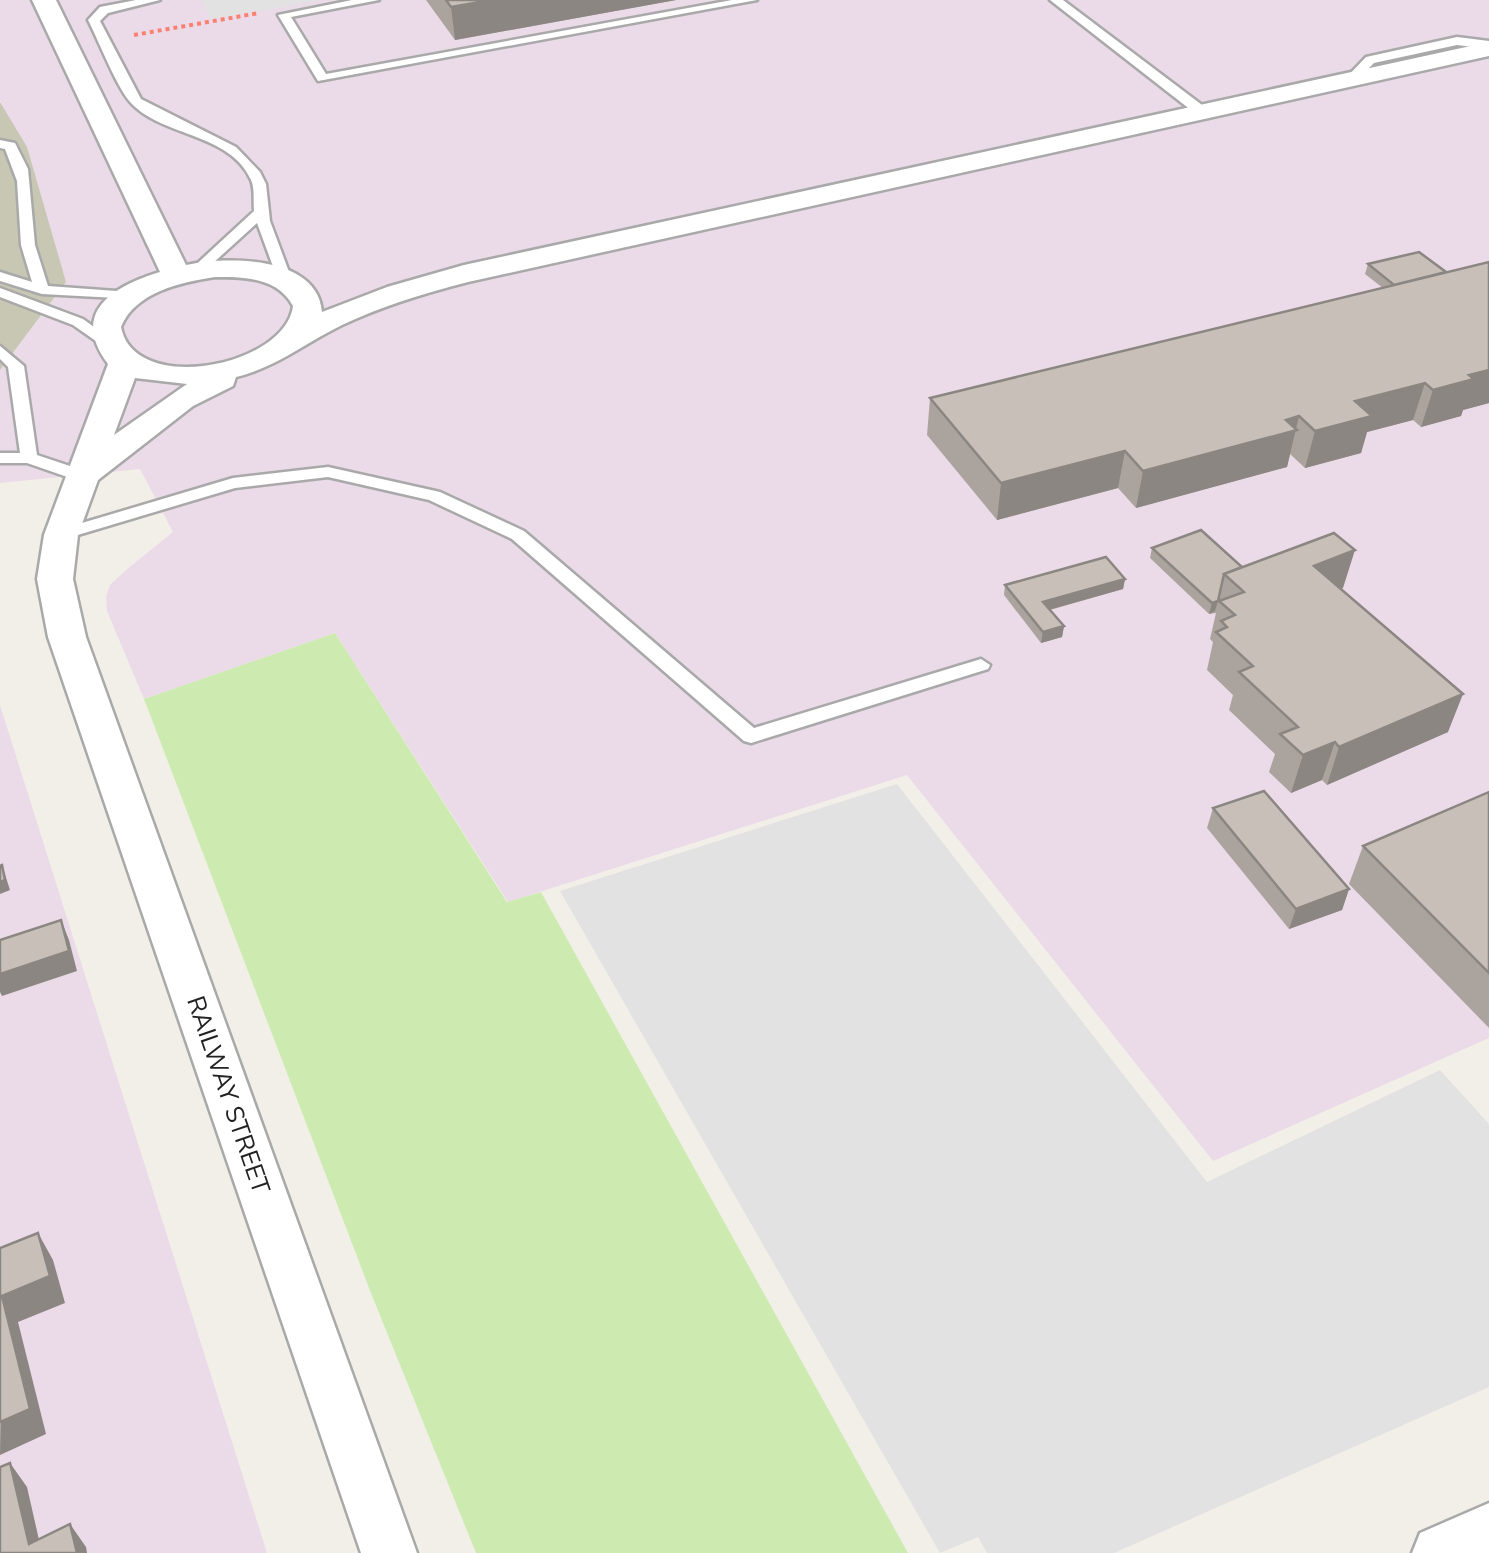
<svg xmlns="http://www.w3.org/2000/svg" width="1489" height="1553" font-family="'Nunito Sans',sans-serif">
  <rect width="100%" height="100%" fill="#f2efe9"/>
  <!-- industrial -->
  <path fill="#ebdbe8" d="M0 0H1489V1038L1213 1161 907 775 508 902 335 633 144 699 107 611 106 597 110 585 126 570 173 532 140 469 0 483V370L66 282 0 100Z
    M0 705 267 1553H0Z"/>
  <!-- construction -->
  <path fill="#c7c7b4" d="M0 102 27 147 66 282 0 370Z"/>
  <!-- grass -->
  <path fill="#cdebb0" d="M335 633 507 902 541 892 908 1553H476L371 1293 144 699Z"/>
  <!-- parking -->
  <path fill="#e2e2e2" d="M201 0H323L211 19Z
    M897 784 1207 1182 1440 1070 1489 1124V1387L1114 1553H987L978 1537 940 1553 560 891Z"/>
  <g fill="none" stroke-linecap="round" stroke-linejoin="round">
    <defs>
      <path id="service" d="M136 0H160L108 13 100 21 141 99 236 147 260 172 266 184 270 221 292 280 290 283H280L278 280 257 223 201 274 189 271 254 211C253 201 255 189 251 180 230 133 164 137 132 104 117 89 99 41 88 20L100 7Z
        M352 0H379L291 17 326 74 732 0H757L318 81 278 15Z
        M1050 0H1063L1206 108V114H1196Z
        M1457 37 1489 41V49L1457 45 1374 63 1355 82 1345 79 1366 57Z
        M0 140 15 143 28 169 35 245 48 286 130 292 137 296 135 299 42 294 0 281V272L32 282 21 245 17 181 5 149 0 148Z
        M0 288 83 319 116 343 108 348 103 346 73 325 0 297Z
        M0 346 24 366 37 455 88 472V480H76L27 463H0V453H20L8 367 0 359Z
        M328 467 440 492 524 531 754 728 981 659 990 665 988 669 751 743 744 741 512 539 429 500 328 477 235 488 61 540 52 535 55 531 233 478Z"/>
      <path id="minor" d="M32 0H56L186 265C225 256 318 255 322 312L387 287 464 265 1489 42V56L468 282C425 293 382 306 342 325 305 343 277 367 236 377L233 386 193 406 98 480 78 535 73 579 86 637 417 1553H361L48 637 37 579 44 535 108 364C70 313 111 287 160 272ZM215 277C244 277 277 277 293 306 285 367 134 396 121 327 135 292 182 282 215 277ZM135 378 187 384 114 435Z
        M1489 1503V1553H1412L1420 1533Z"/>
    </defs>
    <!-- service casing -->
    <use href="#service" stroke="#a9a9a9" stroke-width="5"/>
    <!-- minor casing -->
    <use href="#minor" stroke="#a9a9a9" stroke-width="5"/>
    <!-- path -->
    <path stroke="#fa8072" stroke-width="4" stroke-dasharray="4 4" stroke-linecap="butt" d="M134 35 259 13"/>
    <!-- service -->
    <use href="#service" fill="#fff" fill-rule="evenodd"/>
    <!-- minor -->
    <use href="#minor" fill="#fff" fill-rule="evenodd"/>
  </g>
  <!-- wall -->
  <path fill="#aba49e" d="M426 0H676L455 40Z
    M1489 262V403L1463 410 1461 416 1421 427 1413 420 1367 432 1361 453 1305 468 1290 454 1287 467 1136 508 1118 488 997 520 927 435 930 398 1383 288 1365 274 1368 264 1446 272Z
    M1152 548 1343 588 1341 589 1448 732 1327 785 1322 780 1291 793 1269 772 1275 754 1229 710 1233 695 1207 670 1213 642 1210 639 1216 613 1209 614 1150 558Z
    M1125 579 1123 589 1050 610 1064 626 1062 637 1041 643 1004 595 1005 585Z
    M1489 792V1028L1349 884 1363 846Z
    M1213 808 1349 889 1342 910 1289 929 1207 828Z"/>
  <!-- shaded-wall -->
  <path fill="#8b8681" d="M492 0H676L455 40 451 7Z
    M1489 370V403L1463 410 1461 416 1421 427 1433 390 1469 375Z
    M1425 383 1413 420 1367 432 1361 453 1305 468 1315 431 1355 401Z
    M1299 416 1287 467 1136 508 1143 471Z
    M1125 451 1118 488 997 520 1001 483Z
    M1355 550 1343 588 1303 603 1314 566Z
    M1125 579 1123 589 1041 612 1043 602Z
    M1218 601 1215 611 1209 614 1212 603Z
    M1064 626 1062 637 1041 643 1043 632Z
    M1463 694 1448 732 1327 785 1339 747Z
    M1335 742 1322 780 1291 793 1303 755Z
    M2 865 10 890 0 894V882Z
    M1349 889 1342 910 1289 929 1296 909Z
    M61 920 69 940 77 971 2 996 0 992V974Z
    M38 1233 53 1260 65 1303 18 1322 46 1434 0 1455 2 1296Z
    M10 1463 27 1487 42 1553 29 1544Z
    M70 1524 86 1547 87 1553H77Z"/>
  <!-- building -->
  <path fill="#c7bfb8" stroke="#8b8681" stroke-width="2.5" d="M446 0H492L451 7Z
    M1419 252 1446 272 1394 285 1368 264Z
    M1489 262V370L1469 375 1474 379 1433 390 1425 383 1355 401 1372 416 1315 431 1299 416 1286 420 1297 430 1143 471 1125 451 1001 483 930 398Z
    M1201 530 1242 567 1224 574 1218 601 1212 603 1152 548Z
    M1334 533 1355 550 1314 566 1463 694 1339 747 1335 742 1303 755 1280 734 1298 727 1239 672 1253 666 1216 632 1227 627 1221 621 1235 615 1219 601 1244 592 1224 574Z
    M1106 557 1125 579 1043 602 1064 626 1043 632 1005 585Z
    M1264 791 1349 889 1296 909 1213 808Z
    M1489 792V973L1363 846Z
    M2 865 5 880 0 882V866Z
    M61 920 69 951 0 974V940Z
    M38 1233 50 1276 2 1296 30 1409 0 1422V1248Z
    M10 1463 29 1544 70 1524 77 1553H0V1467Z"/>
  <g text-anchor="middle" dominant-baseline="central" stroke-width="10" stroke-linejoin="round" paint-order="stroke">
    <!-- street labels -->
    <g font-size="25" fill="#222" stroke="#fff">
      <text transform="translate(228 1095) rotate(71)">RAILWAY STREET</text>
    </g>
  </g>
</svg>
